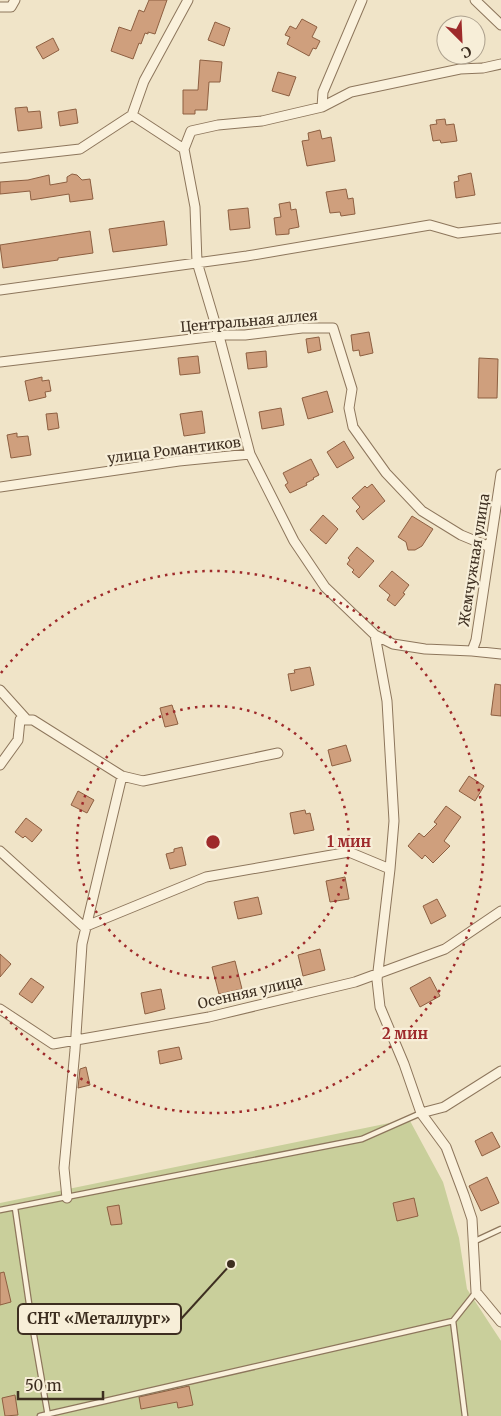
<svg xmlns="http://www.w3.org/2000/svg" width="501" height="1416" font-family="Merriweather,serif">
  <rect width="100%" height="100%" fill="#f0e4c8"/>
  <!-- green -->
  <path fill="#c9cf9b" d="M409 1119 443 1182 459 1238 467 1289 501 1341V1416H0V1203Z"/>
  <!-- building -->
  <path fill="#cf9f7d" stroke="#8d5f41" d="M149 0H167L155 34 148 32V34L145 33 141 44 139 43 133 59 111 51 119 27 131 31 139 10 144 12Z
    M302 19 317 27 312 37 320 41 316 49 313 48 309 56 287 44 290 37 285 35 290 26 296 29Z
    M215 22 230 28 224 46 208 40Z
    M53 38 59 50 43 59 36 47Z
    M200 60 222 62 220 82H209L207 110H195V114H183V90H198Z
    M278 72 296 77 289 96 272 91Z
    M27 107 28 112 40 111 42 128 18 131 15 108Z
    M76 109 78 123 60 126 58 112Z
    M445 119 446 125 454 124 457 141 441 143 440 140 433 141 430 125 437 124 436 120Z
    M320 130 322 139 331 137 335 161 307 166 302 141 309 140 308 133Z
    M471 173 475 195 456 198 454 182 459 181 458 176Z
    M72 174 77 175 82 180 90 179 93 199 70 202 69 194 31 200 30 191 0 194V182L28 180 49 175 50 185 67 182V177Z
    M346 189 348 199 353 198 355 214 341 216 340 212 330 213 326 192Z
    M290 202 291 210 296 209 299 227 289 229V234L276 235 274 218 281 217 279 204Z
    M248 208 250 228 230 230 228 210Z
    M164 221 167 245 113 252 109 229Z
    M90 231 93 253 58 258V260L3 268 0 245Z
    M369 332 373 353 360 356 359 350 353 351 351 335Z
    M319 337 321 350 308 353 306 339Z
    M266 351 267 367 248 369 246 353Z
    M198 356 200 373 180 375 178 358Z
    M479 358 498 359 497 398H478Z
    M42 377V381L49 380 51 391 45 392 46 397 29 401 25 381Z
    M327 391 333 412 308 419 302 398Z
    M281 408 284 425 262 429 259 412Z
    M202 411 205 433 184 436 180 414Z
    M57 413 59 428 48 430 46 414Z
    M17 433V437L28 436 31 455 11 458 7 435Z
    M344 441 354 458 337 468 327 452Z
    M311 459 319 475 313 478 314 479 306 483 307 485 290 493 285 485 288 483 283 473Z
    M372 484 385 501 363 520 356 511 360 507 352 498 365 486 367 488Z
    M323 515 338 529 326 544 310 530Z
    M412 516 433 529 422 546 415 550H408L406 542 398 537Z
    M357 547 374 561 359 578 352 572 354 570 347 564 350 560 348 558Z
    M392 571 409 585 403 593 405 594 395 606 387 600 390 595 379 586Z
    M310 667 314 685 291 691 288 674 295 673 294 670Z
    M495 684 501 685V716L491 715Z
    M172 705 178 724 165 727 160 708Z
    M346 745 351 761 332 766 328 750Z
    M469 776 484 786 475 801 459 791Z
    M78 791 94 800 87 813 71 805Z
    M446 806 461 817 444 841 450 846 433 863 425 855 422 859 408 846 419 833 424 837 437 824 434 822Z
    M305 810 306 814 310 813 314 830 294 834 290 813Z
    M26 818 42 830 32 842 25 836 23 838 15 832Z
    M182 847 186 865 170 869 166 854 174 852V849Z
    M345 877 349 899 330 902 326 881Z
    M258 897 262 914 238 919 234 902Z
    M437 899 446 916 431 924 423 906Z
    M320 949 325 970 303 976 298 955Z
    M0 954 11 964 0 977Z
    M235 961 242 989 219 994 212 967Z
    M430 977 440 996 420 1007 410 988Z
    M31 978 44 987 32 1003 19 994Z
    M161 989 165 1009 145 1014 141 993Z
    M179 1047 182 1059 160 1064 158 1051Z
    M86 1067 90 1085 78 1088 80 1069Z
    M492 1132 500 1147 482 1156 475 1141Z
    M487 1177 499 1203 481 1211 469 1186Z
    M414 1198 418 1216 397 1221 393 1203Z
    M119 1205 122 1224 111 1225 107 1207Z
    M4 1272 11 1302 0 1305V1273Z
    M189 1386 193 1405 178 1408 177 1402 141 1409 139 1397Z
    M15 1395 18 1415 5 1416 2 1398Z"/>
  <g fill="none" stroke-linecap="round" stroke-linejoin="round">
    <defs>
      <path id="lane" d="M15 1208 32 1324 48 1416
        M0 1210 362 1139 421 1113
        M473 1242 501 1229
        M40 1416 453 1321
        M465 1416 453 1321 476 1292"/>
      <path id="street" d="M475 0 501 25
        M0 7H11L15 0
        M322 107 323 92 362 0
        M132 115 184 149 191 131 218 125 262 121 322 107 351 92 460 69 483 68 501 64
        M184 149 195 207 197 262 219 336 250 454
        M0 158 80 149 132 115 144 81 188 0
        M0 290 247 256 430 225 458 233 501 228
        M0 362 225 335H245L302 328H333L352 389 349 408 353 427 386 473 422 511 461 535 490 547
        M0 487 179 461 250 454 294 541 325 587 375 635 393 644 425 649 472 651 501 654
        M375 635 387 701 394 821 390 869 377 980 380 1007 404 1064 421 1113 446 1147 464 1195 472 1219 476 1292 501 1322
        M472 651 476 640 501 474
        M0 690 27 720
        M0 765 18 740 20 720H33L122 776 143 781 278 753
        M0 851 84 927 206 877 349 852 390 869
        M0 1009 53 1044 209 1017 355 982 445 949 501 911
        M421 1113 444 1107 501 1071
        M67 1198 64 1168 75 1050 82 944 122 776"/>
    </defs>
    <!-- lane casing -->
    <use href="#lane" stroke="#8d765c" stroke-width="7"/>
    <!-- street casing -->
    <use href="#street" stroke="#8d765c" stroke-width="11"/>
    <!-- lane -->
    <use href="#lane" stroke="#faf1dc" stroke-width="4.5"/>
    <!-- street -->
    <use href="#street" stroke="#faf1dc" stroke-width="9"/>
  </g>
  <!-- distance rings -->
  <g fill="none" stroke="#9e2a2b" stroke-width="2.5" stroke-dasharray="2.5 5">
    <circle cx="213" cy="842" r="136"/>
    <path d="M1 673A271 271 0 1 1 1 1011"/>
  </g>
  <g text-anchor="middle" dominant-baseline="central" stroke-width="4.5" stroke-linejoin="round" paint-order="stroke">
    <!-- street labels -->
    <g font-size="14" fill="#3d2e20" stroke="#f7eed8">
      <text transform="translate(249 321) rotate(-5)">Центральная аллея</text>
      <text transform="translate(174 450) rotate(-7)">улица Романтиков</text>
      <text transform="translate(474 560) rotate(-81)">Жемчужная улица</text>
      <text transform="translate(250 992) rotate(-13)">Осенняя улица</text>
    </g>
  </g>
  <circle cx="213" cy="842" r="8" fill="#9e2a2b" stroke="#f7eed8" stroke-width="2.5"/>
  <g font-size="15" text-anchor="middle" font-weight="bold" fill="#9e2a2b" stroke="#f7eed8" stroke-width="4.5" stroke-linejoin="round" paint-order="stroke">
    <text x="349" y="847">1 мин</text>
    <text x="405" y="1039">2 мин</text>
  </g>
  <!-- callouts -->
  <path fill="none" stroke="#3d2e20" stroke-width="2" d="M231 1264L181 1319"/>
  <circle fill="#3d2e20" stroke="#f7eed8" stroke-width="2" cx="231" cy="1264" r="5"/>
  <rect fill="#f7eed8" stroke="#3d2e20" stroke-width="2" x="18" y="1304" width="163" height="30" rx="5"/>
  <g font-size="15" text-anchor="middle" font-weight="bold" fill="#3d2e20">
    <text x="99" y="1324">СНТ «Металлург»</text>
  </g>
  <!-- north arrow -->
  <g transform="translate(461 40) rotate(156)"><circle r="24" fill="#f7eed8" stroke="#ada18e"/>
  <path d="M0-4L9 19L0 12L-9 19Z" fill="#9e2a2b"/>
  <text y="-8" font-size="14" font-weight="bold" text-anchor="middle" fill="#3d2e20">С</text>
  </g>
  <!-- scale -->
  <path d="M18 1391v8h85v-8" fill="none" stroke="#3d2e20" stroke-width="2.5"/>
  <text x="25" y="1391" font-size="15" fill="#3d2e20" stroke="#f7eed8" stroke-width="4" paint-order="stroke">50 m</text>
</svg>
